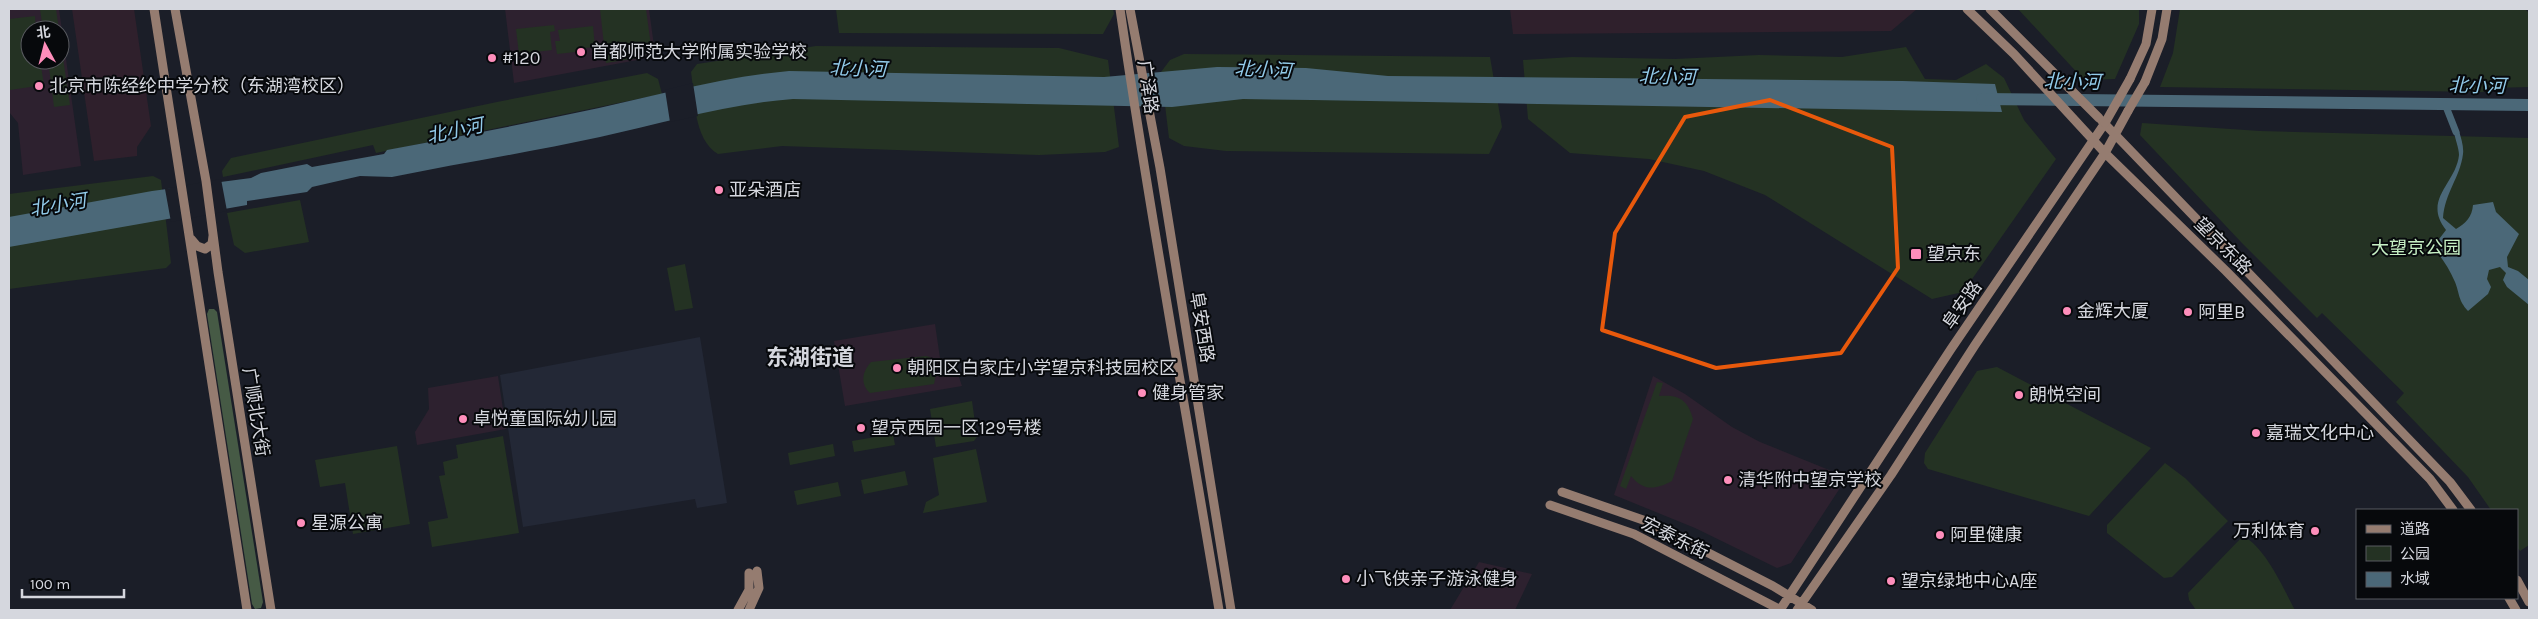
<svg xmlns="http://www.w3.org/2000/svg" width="2538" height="619" font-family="Karla,'Noto Sans SC',sans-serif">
  <rect width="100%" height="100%" fill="#1b1e28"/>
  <!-- commercial -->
  <path fill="#2f202c" d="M72 9H134L151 126 137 147V156L94 161Z
    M1510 9H1917L1891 31 1513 34Z"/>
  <!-- built -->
  <path fill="#232836" d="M700 337 727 503 697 508 695 499 523 527 500 375Z"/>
  <!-- education -->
  <path fill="#2d212f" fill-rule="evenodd" d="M9 9H59L81 166 23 175 18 123 9 112ZM30 30H60V60H30Z
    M505 9H649L654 46 648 58 514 83Z
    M935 324 940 358 954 362 962 386 845 406 834 341Z
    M498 376 506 429 417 445 415 432 429 409 428 388Z
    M1653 376 1685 394 1732 427 1760 442 1834 472 1840 488 1791 563 1777 568 1695 528 1614 495Z
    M1479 562 1532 574 1515 610H1450Z"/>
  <!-- green -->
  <path fill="#243223" d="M40 9H56L59 30H43Z
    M600 9H646L651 46 644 57 606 63Z
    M836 9H1113L1114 14 1103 34 839 33Z
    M2018 9H2139V24L2115 79 2084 80Z
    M2180 9H2525L2529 13V87L2492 88 2483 92 2160 87 2173 53Z
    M35 16 36 30H30V60H40L44 85 10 90 9 19Z
    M554 25 555 31 550 32 552 50 519 54 516 29Z
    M593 26 595 47 585 48V51L557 54 555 41H560L558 30Z
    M60 38 70 105 54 107 48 60H60Z
    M816 46 1059 48 1108 60 1119 147 1105 152 1039 155 782 146 718 154C693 139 695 98 691 72L697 64Z
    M1906 47 1925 79 1956 80 1986 64 2004 78 2024 120 2056 159 1963 292 1932 299 1765 195 1704 171 1649 159 1570 153 1528 119 1523 60 1572 57 1675 59 1759 55 1842 57Z
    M1184 54 1490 57 1502 127 1489 154 1226 151 1184 146 1169 138 1161 72 1170 60Z
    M647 73 658 79 662 94 376 153 373 145 223 177 222 171 231 158 497 102Z
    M2142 123 2260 131 2529 138V545L2520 551 2517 547V510H2491L2468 477 2396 402 2404 393 2322 313 2317 318 2241 242 2140 135Z
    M153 176 161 180 171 263 166 268 9 289V194Z
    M300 200 309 242 245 253 234 245 227 213Z
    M685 264 693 308 675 311 667 268Z
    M926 356 930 357 937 370 934 384 870 393C860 384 862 372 871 362Z
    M1997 367 2151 448 2089 516 1928 469 1924 463 1925 453 1977 371Z
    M1657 382 1663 383 1659 396C1679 394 1688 400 1693 419L1672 481C1655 490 1643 491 1631 476L1626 489 1620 486Z
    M972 401 977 437 974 441 936 447 930 409Z
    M893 434 895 445 854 452 852 441Z
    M503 436 519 533 432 547 428 522 448 518 439 476 445 475 443 462 458 458 456 445Z
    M833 444 835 456 790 465 788 453Z
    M397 446 410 524 353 534 345 483 320 487 315 460Z
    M976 449 987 502 923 513 926 502 939 495 933 458Z
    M2165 463 2185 478 2228 521 2172 577 2164 578 2107 533V525Z
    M905 471 908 485 864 494 861 480Z
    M838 482 841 496 797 505 794 491Z
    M2243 536C2266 548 2283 588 2295 610H2196L2189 600 2188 593Z"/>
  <!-- forest -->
  <path fill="#465a45" d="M209 309H214L217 312 263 602 261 608 255 609 252 604 207 314Z"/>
  <!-- water -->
  <path fill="#4b6878" d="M1217 67 1306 68 1388 76 1903 81 1995 84 2002 112 1312 100 1243 99 1172 107 793 99C727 104 664 123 600 137 531 152 461 163 392 177L360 176 312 187 307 192 247 201V205L9 247V217L152 191 251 178 261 173 307 164 312 167 384 154 387 150C458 137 529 123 599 108 662 94 724 77 789 71L1104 77Z
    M2459 131C2461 138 2464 147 2463 154 2460 178 2445 192 2443 218L2456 229C2466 223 2472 217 2473 205L2493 202 2496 212 2519 234 2507 257 2508 267 2518 271 2529 280V305L2507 287 2503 280 2506 273 2500 267 2489 270 2487 279 2491 287 2488 294 2468 311C2458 300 2460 295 2455 282 2449 268 2442 258 2433 247L2446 230C2422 199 2456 184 2459 155 2459 148 2455 139 2454 132Z"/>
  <!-- pier -->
  <path fill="#1b1e28" d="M693 83 698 116 670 122 665 90Z
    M221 179 227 211 171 222 165 189Z"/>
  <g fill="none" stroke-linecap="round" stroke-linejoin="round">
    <!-- canal -->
    <path stroke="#4b6878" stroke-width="7" d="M2445 104 2456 132"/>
    <!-- river -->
    <path stroke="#4b6878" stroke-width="12" d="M1982 99 2529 105"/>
    <!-- major -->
    <path stroke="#957c70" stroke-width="9" d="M154 9 247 610
      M175 9 206 181 218 272 271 610
      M1120 9C1149 210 1186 410 1219 610
      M1130 9 1160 168 1231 610
      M1967 9 2014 54 2105 153 2226 271 2430 479 2453 510
      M1990 9 2063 82
      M2130 79 2146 44 2152 9
      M2145 82 2162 39 2167 9
      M2102 121 2450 482 2471 510
      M191 239 197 246 205 249 212 244 213 236
      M1562 492 1646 521 1773 586 1812 610
      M1550 505 1634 534 1781 610
      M2517 580 2529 602
      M2509 598 2516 610
      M738 610 749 590V573
      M749 610 759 588 757 571
      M1780 610 1951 349 2105 123
      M1797 610 1891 475 1975 345 2105 153 2128 111"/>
    <!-- major-bridge -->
    <path stroke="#957c70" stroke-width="9" d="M2063 82 2099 118
      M2128 111 2145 82
      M2105 123 2130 79"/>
  </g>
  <!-- marked area -->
  <path fill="none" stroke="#e8590c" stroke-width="4" stroke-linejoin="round" d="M1770 100 1892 147 1898 268 1841 353 1716 368 1602 330 1615 233 1685 117Z"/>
  <!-- markers -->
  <g fill="#fe8ebb" stroke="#07090c" stroke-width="2">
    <circle cx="581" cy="52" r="5"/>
    <circle cx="492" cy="58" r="5"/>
    <circle cx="39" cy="86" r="5"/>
    <circle cx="719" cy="190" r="5"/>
    <rect x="1910" y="248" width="12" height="12" rx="2.5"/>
    <circle cx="2067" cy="311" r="5"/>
    <circle cx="2188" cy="312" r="5"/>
    <circle cx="897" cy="368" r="5"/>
    <circle cx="1142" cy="393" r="5"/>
    <circle cx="2019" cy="395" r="5"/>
    <circle cx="463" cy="419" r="5"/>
    <circle cx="861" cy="428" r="5"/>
    <circle cx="2256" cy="433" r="5"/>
    <circle cx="1728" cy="480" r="5"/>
    <circle cx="301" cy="523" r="5"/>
    <circle cx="2315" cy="531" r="5"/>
    <circle cx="1940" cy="535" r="5"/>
    <circle cx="1346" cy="579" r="5"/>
    <circle cx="1891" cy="581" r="5"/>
  </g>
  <g text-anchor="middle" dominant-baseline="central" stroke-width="4" stroke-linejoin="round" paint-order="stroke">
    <!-- poi labels -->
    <g font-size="18" fill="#d5d7de" stroke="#07090c" text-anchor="start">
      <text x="591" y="52">首都师范大学附属实验学校</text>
      <text x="502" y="58">#120</text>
      <text x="49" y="86">北京市陈经纶中学分校（东湖湾校区）</text>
      <text x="729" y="190">亚朵酒店</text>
      <text x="1927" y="254">望京东</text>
      <text x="2077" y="311">金辉大厦</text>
      <text x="2198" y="312">阿里B</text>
      <text x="907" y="368">朝阳区白家庄小学望京科技园校区</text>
      <text x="1152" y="393">健身管家</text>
      <text x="2029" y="395">朗悦空间</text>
      <text x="473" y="419">卓悦童国际幼儿园</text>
      <text x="871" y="428">望京西园一区129号楼</text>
      <text x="2266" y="433">嘉瑞文化中心</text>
      <text x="1738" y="480">清华附中望京学校</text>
      <text x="311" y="523">星源公寓</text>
      <text x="2305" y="531" text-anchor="end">万利体育</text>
      <text x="1950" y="535">阿里健康</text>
      <text x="1356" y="579">小飞侠亲子游泳健身</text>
      <text x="1901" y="581">望京绿地中心A座</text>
    </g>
    <!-- street labels -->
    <g font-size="18" fill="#d5d7de" stroke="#07090c">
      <text transform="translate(1148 87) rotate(82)">广泽路</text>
      <text transform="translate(2223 246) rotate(45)">望京东路</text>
      <text transform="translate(1962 305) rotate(-55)">阜安路</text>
      <text transform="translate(1202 327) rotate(81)">阜安西路</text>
      <text transform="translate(256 412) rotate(81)">广顺北大街</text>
      <text transform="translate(1675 538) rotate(26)">宏泰东街</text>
    </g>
    <!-- park labels -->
    <g font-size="18" fill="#c6f0c4" stroke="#07090c">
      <text x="2416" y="248">大望京公园</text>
    </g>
    <!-- water labels -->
    <g font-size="19" font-style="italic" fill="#92cbea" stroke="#07090c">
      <text transform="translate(858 69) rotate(2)">北小河</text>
      <text transform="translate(1263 70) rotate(3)">北小河</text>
      <text transform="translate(1667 77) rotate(1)">北小河</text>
      <text transform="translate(2072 82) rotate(1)">北小河</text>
      <text transform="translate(2477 86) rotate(1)">北小河</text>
      <text transform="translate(455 131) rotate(-12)">北小河</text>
      <text transform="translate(58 205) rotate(-9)">北小河</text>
    </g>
    <!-- district labels -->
    <g font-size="22" font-weight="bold" fill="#d5d7de" stroke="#07090c">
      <text x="810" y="358">东湖街道</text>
    </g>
  </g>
  <!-- border -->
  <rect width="2538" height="619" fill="none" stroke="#d5d7de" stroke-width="20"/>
  <!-- legend -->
  <rect x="2356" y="509" width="162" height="90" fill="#07090c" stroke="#595b60"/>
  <rect x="2366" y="525" width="25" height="8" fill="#957c70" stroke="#595b60"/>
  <text x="2400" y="534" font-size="15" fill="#d5d7de">道路</text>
  <rect x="2366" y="546" width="25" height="15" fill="#243223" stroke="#595b60"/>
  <text x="2400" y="559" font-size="15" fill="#d5d7de">公园</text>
  <rect x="2366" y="572" width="25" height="15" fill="#4b6878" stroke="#595b60"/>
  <text x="2400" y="584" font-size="15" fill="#d5d7de">水域</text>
  <!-- north arrow -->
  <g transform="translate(45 45) rotate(353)"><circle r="24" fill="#07090c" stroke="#595b60"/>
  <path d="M0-4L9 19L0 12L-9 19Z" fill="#fe8ebb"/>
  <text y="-8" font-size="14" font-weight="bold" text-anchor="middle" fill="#d5d7de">北</text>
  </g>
  <!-- scale -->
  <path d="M22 589v8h102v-8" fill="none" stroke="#d5d7de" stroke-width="2.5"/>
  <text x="30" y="589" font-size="15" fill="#d5d7de" stroke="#07090c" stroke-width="4" paint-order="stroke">100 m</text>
</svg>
